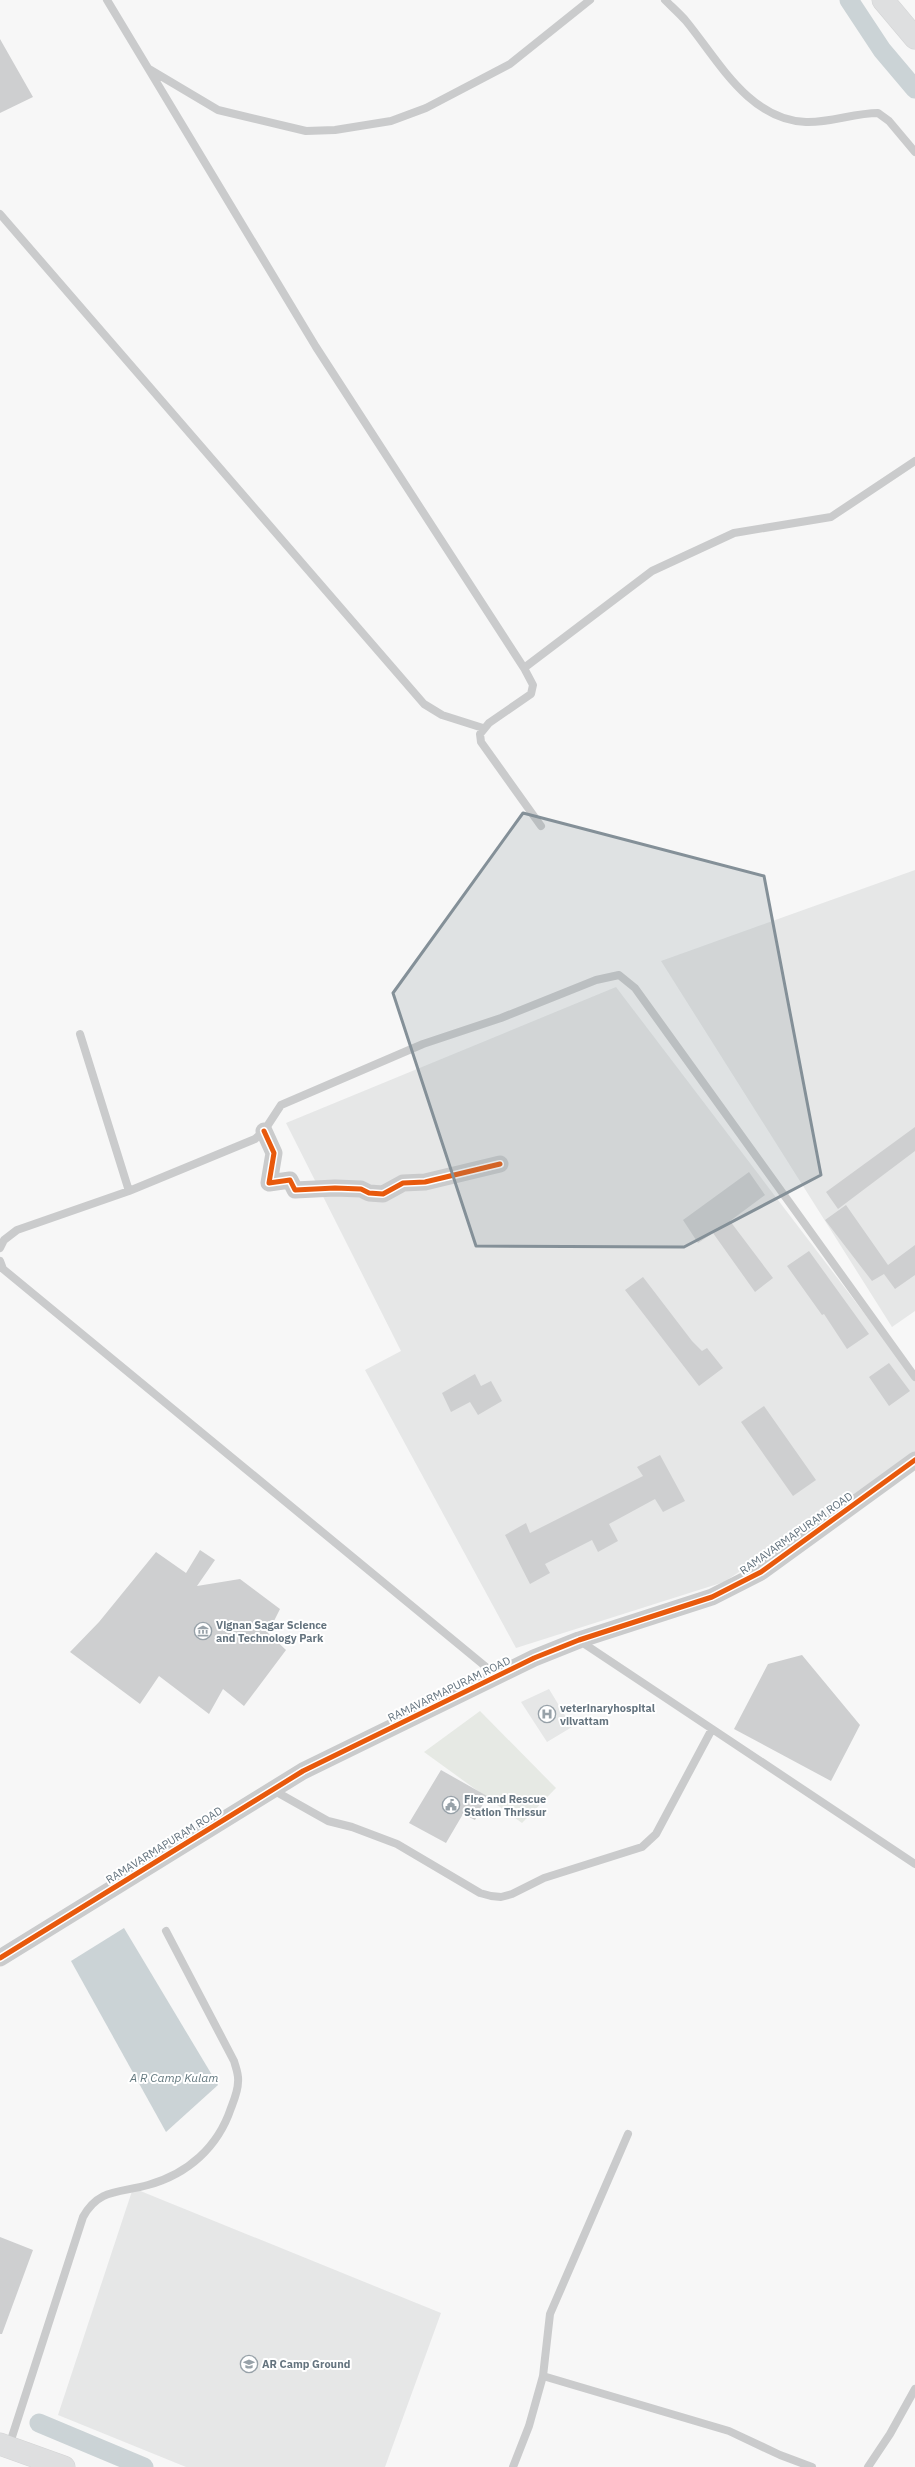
<svg xmlns="http://www.w3.org/2000/svg" width="915" height="2467" font-family="'IBM Plex Sans',sans-serif">
  <rect width="100%" height="100%" fill="#f7f7f7"/>
  <!-- built -->
  <path fill="#e6e7e7" d="M915 870V1311L892 1327 661 961Z
    M616 987 915 1380V1454L724 1582 516 1648 365 1370 401 1351 286 1123Z
    M549 1689 572 1727 547 1742 521 1702Z
    M133 2188 441 2313 385 2467H186L58 2415Z"/>
  <!-- green -->
  <path fill="#e6e9e4" d="M480 1711 556 1788 522 1823 424 1752Z"/>
  <!-- water -->
  <path fill="#cbd3d6" d="M124 1928 218 2085 166 2132 71 1961Z"/>
  <g fill="none" stroke-linecap="round" stroke-linejoin="round">
    <!-- canal -->
    <path stroke="#cbd3d6" stroke-width="19" d="M849 0 882 50 915 89
      M39 2423 144 2467"/>
  </g>
  <!-- building -->
  <path fill="#cecfd0" d="M0 39 33 97 0 113Z
    M915 1127V1151L838 1209 826 1192Z
    M749 1172 765 1195 730 1221 773 1278 755 1292 713 1233 698 1243 683 1220Z
    M846 1205 888 1265 915 1245V1275L895 1289 884 1274 872 1281 825 1220Z
    M809 1251 869 1334 847 1349 824 1314 822 1315 787 1266Z
    M643 1277 692 1341 702 1351 707 1348 723 1368 699 1386 625 1290Z
    M889 1363 910 1391 889 1406 869 1377Z
    M475 1374 481 1386 491 1381 502 1401 478 1415 470 1402 451 1412 442 1393Z
    M764 1406 816 1480 793 1496 741 1422Z
    M660 1455 685 1501 663 1512 655 1499 609 1524 618 1541 598 1552 592 1540 545 1564 550 1573 530 1584 505 1535 526 1523 530 1533 643 1476 637 1467Z
    M200 1550 215 1560 197 1586 240 1579 280 1609 268 1633 286 1650 244 1706 223 1689 209 1714 159 1676 140 1704 70 1652 99 1622 156 1552 186 1573Z
    M802 1655 860 1725 831 1781 734 1729 768 1664Z
    M441 1770 487 1796 475 1820 463 1814 446 1843 409 1823Z
    M0 2237 33 2250 2 2334H0Z"/>
  <g fill="none" stroke-linecap="round" stroke-linejoin="round">
    <defs>
      <path id="secondary" d="M883 0 915 38
        M0 2444 64 2467"/>
    </defs>
    <!-- secondary casing -->
    <use href="#secondary" stroke="#d3d4d5" stroke-width="23"/>
    <!-- lane -->
    <path stroke="#cacbcc" stroke-width="8" d="M107 0 316 347 524 668
      M665 0C672 7 680 14 686 21 718 60 749 120 806 122 830 123 854 113 878 113L889 121 915 152
      M149 69 218 110 306 131 335 130 391 121 426 108 510 64 590 0
      M0 214 424 704 442 715 483 728
      M541 826 481 742 480 734 489 723 531 694 533 685 524 668 652 571 734 533 831 517 915 461
      M80 1034 129 1191
      M0 1248 4 1240 17 1230 129 1191 255 1139 264 1131 281 1105 423 1044 501 1018 596 980 619 975 635 988 915 1377
      M0 1261 3 1269 497 1676
      M580 1641 915 1864
      M273 1790 328 1821 352 1827 397 1844 480 1893 491 1896 501 1897 512 1894 544 1878 642 1847 656 1834 712 1729
      M543 2376 729 2431 780 2455 812 2467
      M9 2446 83 2217C99 2188 120 2193 148 2185 188 2174 218 2147 231 2108 234 2100 238 2091 238 2082 239 2075 236 2068 234 2061L166 1931
      M513 2467 529 2426 543 2376 550 2314 628 2134
      M868 2467 890 2434 915 2389"/>
    <!-- street -->
    <path stroke="#cacbcc" stroke-width="17" d="M264 1131 274 1153 269 1183 290 1180 295 1190 335 1188 361 1189 369 1193 383 1194 403 1183 425 1182 500 1164
      M0 1958 303 1771 534 1658 579 1640 712 1597 761 1572 915 1460"/>
    <!-- secondary -->
    <use href="#secondary" stroke="#dedfe0" stroke-width="22"/>
    <defs>
      <path id="cycleway" d="M264 1131 274 1153 269 1183 290 1180 295 1190 335 1188 361 1189 369 1193 383 1194 403 1183 425 1182 500 1164
        M0 1958 303 1771 534 1658 579 1640 712 1597 761 1572 915 1460"/>
    </defs>
    <!-- cycleway casing -->
    <use href="#cycleway" stroke="#fff" stroke-width="8"/>
    <!-- cycleway -->
    <use href="#cycleway" stroke="#e8590c" stroke-width="5"/>
  </g>
  <!-- marked area -->
  <path fill="#849098" fill-opacity="0.2" stroke="#849098" stroke-width="3" stroke-linejoin="round" d="M523 813 764 876 821 1175 684 1247 476 1246 393 993Z"/>
  <!-- icons -->
  <defs>
    <symbol id="museum-ring" viewBox="-11 -11 22 22"><circle r="9.5" fill="#fff" stroke="#98a2a9" stroke-width="1.5"/><path d="M0-6L6-3V-2H-6V-3ZM-5-1h2V3h-2ZM-1-1h2V3h-2ZM3-1h2V3H3ZM-6 4H6V6H-6Z" fill="#98a2a9"/></symbol>
    <symbol id="hospital-ring" viewBox="-11 -11 22 22"><circle r="9.5" fill="#fff" stroke="#98a2a9" stroke-width="1.5"/><path d="M-5-5h3v3.5h4V-5h3V5h-3V1.5h-4V5h-3Z" fill="#98a2a9"/></symbol>
    <symbol id="civic-ring" viewBox="-11 -11 22 22"><circle r="9.5" fill="#fff" stroke="#98a2a9" stroke-width="1.5"/><path d="M-.6-6.5H3V-4.5H.6V-3L4-1V1h2V6H-6V1h2V-1L-.6-3ZM-1.2 2.5V6h2.4V2.5Z" fill="#98a2a9"/></symbol>
    <symbol id="university-ring" viewBox="-11 -11 22 22"><circle r="9.5" fill="#fff" stroke="#98a2a9" stroke-width="1.5"/><path d="M0-5L7-2L0 1L-7-2ZM-4 1L0 2.5L4 1V4Q0 6-4 4Z" fill="#98a2a9"/></symbol>
  </defs>
  <g fill-rule="evenodd">
    <use href="#museum-ring" x="193" y="1621" width="20" height="20"/>
    <use href="#hospital-ring" x="537" y="1704" width="20" height="20"/>
    <use href="#civic-ring" x="441" y="1795" width="20" height="20"/>
    <use href="#university-ring" x="239" y="2354" width="20" height="20"/>
  </g>
  <g text-anchor="middle" dominant-baseline="central" stroke-width="4" stroke-linejoin="round" paint-order="stroke">
    <!-- street labels -->
    <g font-size="11" fill="#65747f" stroke="#fff">
      <text transform="translate(796 1533) rotate(-35)">RAMAVARMAPURAM ROAD</text>
      <text transform="translate(449 1689) rotate(-26)">RAMAVARMAPURAM ROAD</text>
      <text transform="translate(164 1845) rotate(-32)">RAMAVARMAPURAM ROAD</text>
    </g>
    <!-- poi labels -->
    <g font-size="11" font-weight="bold" fill="#65747f" stroke="#fff" text-anchor="start">
      <text x="216" y="1625">Vignan Sagar Science<tspan x="216" dy="13">and Technology Park</tspan></text>
      <text x="560" y="1708">veterinaryhospital<tspan x="560" dy="13">vilvattam</tspan></text>
      <text x="464" y="1799">Fire and Rescue<tspan x="464" dy="13">Station Thrissur</tspan></text>
      <text x="262" y="2364">AR Camp Ground</text>
    </g>
    <!-- water labels -->
    <g font-size="12" font-style="italic" fill="#657a80" stroke="#fff">
      <text x="174" y="2077">A R Camp Kulam</text>
    </g>
  </g>
</svg>
